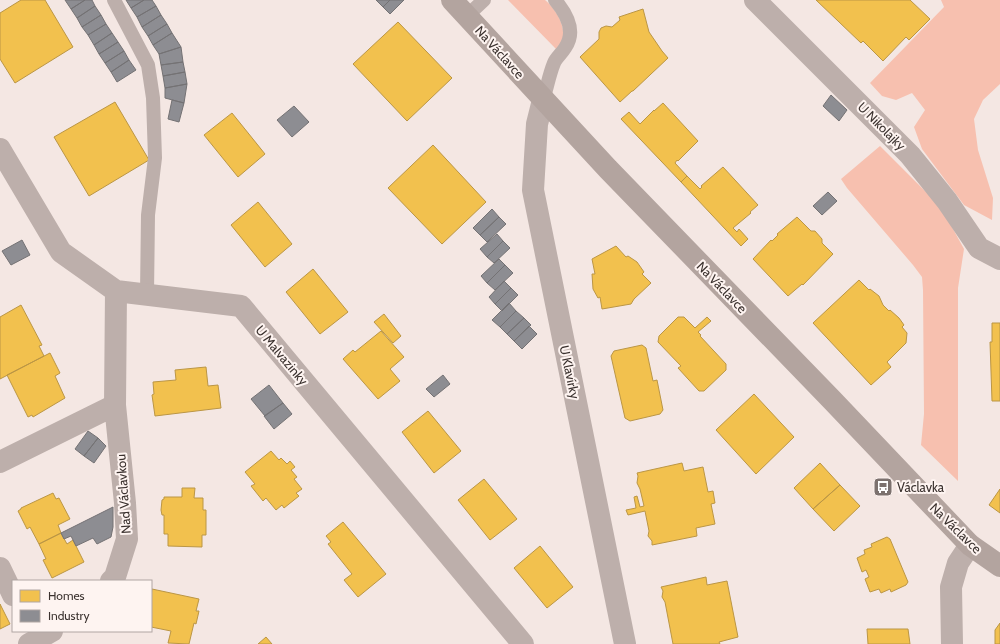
<svg xmlns="http://www.w3.org/2000/svg" width="1000" height="644" font-family="Cabin,sans-serif">
  <rect width="100%" height="100%" fill="#f4e7e3"/>
  <!-- green -->
  <path fill="#f7c0af" d="M508 0H545C556 9 567 27 562 42 561 44 559 47 557 50Z
    M941 0H1000V84L983 100 974 119 978 150 993 198 992 220 964 205 922 149 914 127 925 110 912 93 896 100 882 96 870 83 944 7Z
    M880 146 941 207 964 249 958 288V481L921 445 924 414 923 290 922 277 913 265 847 188 841 179Z"/>
  <!-- homes -->
  <path fill="#f2c14e" stroke="#bb9645" d="M21 0H45L73 47 15 83 0 59V13Z
    M816 0H910L930 19 909 40 906 37 883 61 863 41 861 43Z
    M643 9 649 32 662 51 668 58 633 91H632L620 102 580 57 599 39V32L601 28 606 26 612 27 620 20 619 17Z
    M398 22 452 78 407 121 353 64Z
    M115 102 149 160 89 196 54 137Z
    M663 103 698 141 678 161 677 160 675 163 687 176 681 182 621 119 629 112 640 124 654 110V111Z
    M232 113 265 154 238 177 204 135Z
    M433 145 486 202 442 244 388 188Z
    M723 167 758 205 750 212 751 213 733 228 737 232 739 229 748 239 741 246 681 182 687 176 700 189 702 187 701 186Z
    M258 202 292 244 265 267 231 225Z
    M797 217 811 231H815L822 239V243L833 254 803 285 802 284 788 296 753 259 771 240 772 241 778 235 777 234Z
    M616 246 626 257 628 256 637 262 644 272 642 274 651 283 634 299 631 304 602 309 600 297 598 298 593 289 592 274H595L592 259Z
    M313 269 348 312 320 334 286 292Z
    M859 280 869 290 870 289 879 296 883 305 889 311 890 310 899 318 904 325 902 327 907 333 906 343 887 362 891 367 871 385 813 323Z
    M21 305 42 345 39 346 44 356 0 379V317Z
    M384 314 401 336 393 343 374 322Z
    M678 317H684L695 328 707 317 711 321 698 332 701 335 700 336 726 364V370L704 391H699L678 368 681 366 658 342 659 336Z
    M992 323H1000V401H992L990 342H992Z
    M381 331 404 357 390 369 400 381 378 399 343 359 353 350 355 352Z
    M642 345 646 348 653 381 657 380 663 410 660 414 630 421 625 418 611 356 614 351Z
    M50 353 60 373 55 376 65 398 33 417 32 415 28 417 7 375Z
    M206 367 208 386 218 385 221 408 155 416 152 395 154 394 153 382 176 380 175 370Z
    M754 394 794 437 756 474 716 430Z
    M428 411 461 451 434 473 402 432Z
    M271 451 279 460 281 458 287 464 290 461 295 467 291 470 297 477 294 479 302 489 296 493 299 496 284 508 282 505 276 510 266 498 263 501 251 486 255 484 245 472Z
    M682 463 684 471 703 467 708 492 713 491 715 503 711 504 715 524 696 528 697 536 652 545V541L648 536 649 531 645 511 628 515 626 510 636 508 634 497 637 496 640 507 644 506 640 489 637 483 638 476 637 473Z
    M820 463 840 485 813 509 794 488Z
    M484 479 517 519 490 540 458 500Z
    M840 485 860 506 834 531 813 509Z
    M182 488H195L194 498H203V510H206V535H202V547L168 546V534H164V515H162L161 510 162 500 164 499V497H182Z
    M1000 489V513L989 505Z
    M53 493 56 499 59 498 70 519 58 525 61 533 39 544 30 527 27 529 18 511 21 509V508Z
    M343 522 386 574 358 597 344 580 352 574 328 544 331 542 326 536Z
    M61 533 67 544 73 540 84 562 52 578 43 560 46 559 39 544Z
    M887 537 890 539 908 582 906 585 891 592 890 589 881 593 879 589 870 592 865 579 869 577 866 570 862 572 857 558 865 554 864 550 872 547 871 544Z
    M540 546 573 587 547 608 514 568Z
    M706 577 707 585 727 581 738 637 719 642 720 644H673L665 602 662 597 663 591 661 587Z
    M152 589 199 599 196 611H199L196 624 194 623 189 644 168 643 171 631 151 627V595Z
    M0 604 10 624 0 629Z
    M1000 623V644H995V630Z
    M867 629H908L910 644H868Z
    M266 637 272 644H258Z"/>
  <!-- industry -->
  <path fill="#8d8d92" stroke="#747274" d="M65 0H85L71 9Z
    M85 0H92L95 6 77 18 71 9Z
    M126 0H144L131 8Z
    M144 0H152L156 6 137 17 131 8Z
    M376 0H390L383 7Z
    M390 0H404L390 14 383 7Z
    M95 6 101 15 82 27 77 18Z
    M156 6 161 15 142 27 137 17Z
    M101 15 106 24 88 35 82 27Z
    M161 15 167 24 148 36 142 27Z
    M106 24 112 33 94 45 88 35Z
    M167 24 172 33 153 45 148 36Z
    M112 33 118 42 99 54 94 45Z
    M172 33 181 47 159 54 153 45Z
    M118 42 124 51 105 63 99 54Z
    M181 47 183 62 161 65 159 54Z
    M124 51 129 60 111 72 105 63Z
    M129 60 136 70 117 82 111 72Z
    M183 62 185 72 163 76 161 65Z
    M185 72 187 84 165 88 163 76Z
    M187 84 184 103 165 98V88Z
    M831 95 847 110 839 121 823 106Z
    M172 100 184 103 179 122 168 119Z
    M294 106 309 122 292 137 277 120Z
    M828 192 837 201 822 215 813 206Z
    M492 209 499 217 480 235 473 228Z
    M499 217 506 224 487 242 480 235Z
    M497 234 503 241 487 257 480 249Z
    M22 240 30 255 11 265 2 251Z
    M503 241 510 248 494 263 487 257Z
    M499 259 505 265 487 283 481 276Z
    M505 265 513 273 495 290 487 283Z
    M504 281 511 288 495 304 489 297Z
    M511 288 518 295 502 311 495 304Z
    M509 303 516 311 500 327 492 320Z
    M516 311 524 318 507 334 500 327Z
    M524 318 531 325 514 341 507 334Z
    M529 326 537 334 522 349 514 341Z
    M443 375 450 384 434 397 426 389Z
    M269 385 283 403 265 416 251 399Z
    M283 403 292 414 274 429 264 416Z
    M88 431 98 438 84 456 75 449Z
    M98 438 106 446 94 463 84 456Z
    M113 507V527L111 537 97 544 93 538 76 546 71 536 64 539 61 533Z"/>
  <g fill="none" stroke-linecap="round" stroke-linejoin="round">
    <!-- lane -->
    <path stroke="#bdafab" stroke-width="14" d="M114 0 148 65 153 98 155 158 148 215 147 294
      M467 16 484 0
      M543 100C547 88 549 75 554 63 556 58 562 53 565 48 577 31 566 13 555 0"/>
    <!-- street -->
    <path stroke="#bdafab" stroke-width="22" d="M755 0 910 155 947 201 979 248 1000 259
      M543 100 537 124 533 190 625 644
      M0 149 61 252 116 291 241 306 523 644
      M0 462 115 405
      M0 568 13 595
      M111 581 115 577 127 539 125 503 115 405 116 291
      M29 644 52 631
      M952 644 951 587 958 563 970 545"/>
    <!-- secondary -->
    <path stroke="#b3a49f" stroke-width="22" d="M452 0 608 169 832 400 970 545 1000 566"/>
  </g>
  <!-- icons -->
  <defs>
    <symbol id="bus-square" viewBox="-11 -11 22 22"><rect x="-9" y="-9" width="18" height="18" rx="4" fill="#7c716e" stroke="#fef4f1"/><path d="M-5-6H5V4H4V6H2V4H-2V6H-4V4H-5ZM-3.5-4V0h7V-4ZM-3.5 1.2v1.5H-2V1.2ZM2 1.2v1.5H3.5V1.2Z" fill="#fff"/></symbol>
  </defs>
  <g fill-rule="evenodd">
    <use href="#bus-square" x="872" y="476" width="22" height="22"/>
  </g>
  <g text-anchor="middle" dominant-baseline="central" stroke-width="4" stroke-linejoin="round" paint-order="stroke">
    <!-- street labels -->
    <g font-size="13" fill="#3b322f" stroke="#fef4f1">
      <text transform="translate(500 52) rotate(48)">Na Václavce</text>
      <text transform="translate(882 126) rotate(45)">U Nikolajky</text>
      <text transform="translate(722 287) rotate(46)">Na Václavce</text>
      <text transform="translate(282 355) rotate(50)">U Malvazinky</text>
      <text transform="translate(570 372) rotate(78)">U Klavírky</text>
      <text transform="translate(123 494) rotate(-94)">Nad Václavkou</text>
      <text transform="translate(956 528) rotate(44)">Na Václavce</text>
    </g>
    <!-- poi labels -->
    <g font-size="13" fill="#3b322f" stroke="#fef4f1" text-anchor="start">
      <text x="897" y="487">Václavka</text>
    </g>
  </g>
  <!-- legend -->
  <rect x="12" y="580" width="140" height="52" fill="#fef4f1" stroke="#b0a6a3"/>
  <rect x="20" y="590" width="20" height="12" fill="#f2c14e" stroke="#b0a6a3"/>
  <text x="48" y="600" font-size="12" fill="#3b322f">Homes</text>
  <rect x="20" y="610" width="20" height="12" fill="#8d8d92" stroke="#b0a6a3"/>
  <text x="48" y="620" font-size="12" fill="#3b322f">Industry</text>
</svg>
